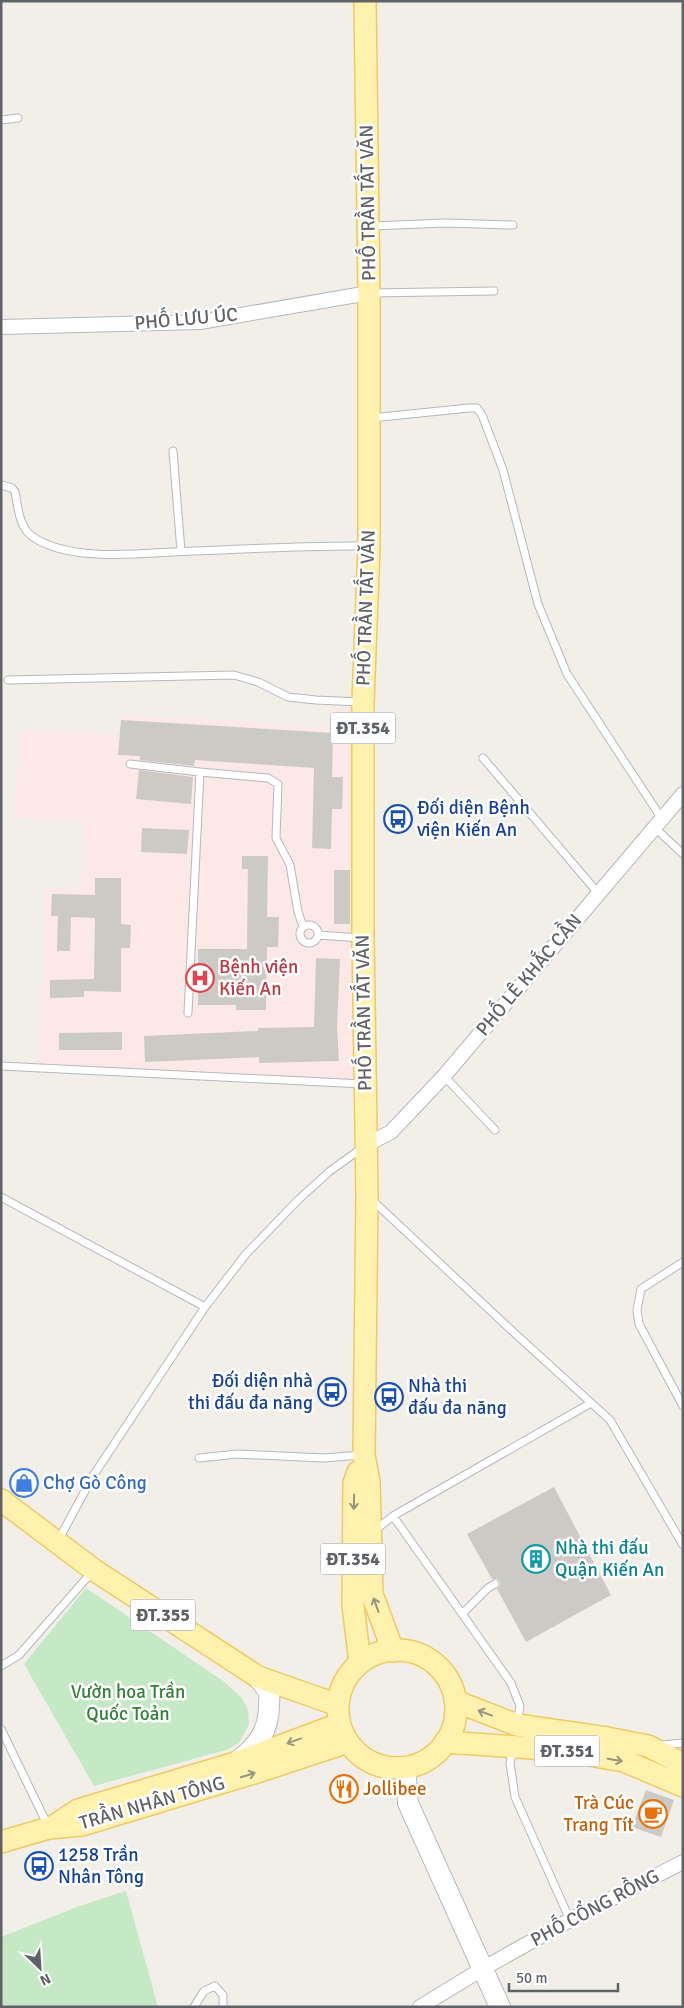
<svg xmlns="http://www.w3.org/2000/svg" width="684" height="2008" font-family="Signika,sans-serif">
  <rect width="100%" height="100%" fill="#f1efe8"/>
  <!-- medical -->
  <path fill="#fce8e6" d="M330 707 358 709 359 1080 38 1065 46 888 81 890 82 820 15 818 19 730 119 735 121 716 229 720 329 728Z"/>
  <!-- green -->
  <path fill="#c5e8c5" d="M86 1588 223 1681 242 1698 248 1710 249 1724 239 1743 226 1750 94 1786 24 1664Z
    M126 1891 158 2007H1V1937L77 1907Z"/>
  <!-- building -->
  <path fill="#cccac5" d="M121 720 333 733 332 777H343L342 809H332L331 849 312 848 314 768 195 760 194 766 140 760V756L118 755Z
    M139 770 193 777 191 804 136 799Z
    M142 828 189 830 187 854 141 852Z
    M242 856H268L267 917H279L278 947H267L266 1010H236V1005H198V949H247L248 869H242Z
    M334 870H350V924H334Z
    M95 878H121V924L131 925 130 948H121V992L84 991V997L50 998V980L94 979 95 918 71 917 70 951H57L58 916H51L52 894 95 895Z
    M316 958 340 959 337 1026 339 1061 259 1063V1057L145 1062 144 1036 258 1031V1028L314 1027Z
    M122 1032V1050H59V1033Z
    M554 1487 611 1595 526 1642 497 1589 500 1586V1582L497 1579H492L467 1534Z
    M646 1790 674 1800 661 1837 632 1827Z"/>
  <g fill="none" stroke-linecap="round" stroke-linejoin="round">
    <defs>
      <path id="lane" d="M1 120 18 118
        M371 226 446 223 513 225
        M372 293 494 291
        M371 418 469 408H477L482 415 503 470 538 604 567 674 662 819
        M173 451 181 551
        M1 485 12 488 15 492C18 507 19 528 33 537 73 564 148 552 194 551 251 549 308 545 366 546
        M8 680 234 675 258 682 288 697 316 700 360 702
        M483 758 598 893
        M130 764 200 772
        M655 828 683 854
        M300 934a9 9 0 1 1 18 0a9 9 0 1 1-18 0Z
        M318 935 360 938
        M188 1013 200 772 268 778 278 784 276 838 290 865 298 912 303 926
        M1 1066 363 1084
        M444 1076 495 1130
        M1 1197 205 1307
        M371 1199 509 1328 610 1420 683 1545
        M683 1262 641 1289 637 1310 639 1324 683 1406
        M199 1458 237 1454 324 1458 361 1455
        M393 1516 511 1683 520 1706 517 1722
        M374 1531 393 1516 591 1403
        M59 1539 93 1476 205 1307 246 1254 298 1200 330 1171 362 1148
        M462 1614 488 1588 495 1584
        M1 1666 19 1655 92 1572
        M1 1729 48 1826
        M661 1745 683 1743
        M513 1748 510 1763 515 1797 570 1920
        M194 2007 204 1991 215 1986 223 1995V2007"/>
      <path id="street" d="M1 327 200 322 369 293
        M366 1145 391 1132 444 1076 683 794
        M420 2007 482 1969 570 1920 683 1862"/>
      <path id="secondary" d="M239 1760C258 1746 269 1730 269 1705 269 1702 270 1696 269 1693 267 1688 261 1682 258 1677
        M405 1767 408 1803 500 2007"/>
      <path id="primary" d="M365 1 369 293V546L363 702V938L367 1195 364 1455 369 1482 372 1594 393 1651
        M358 1472 354 1483 353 1605 360 1663
        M1 1500 94 1570 258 1677 338 1705
        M338 1709a59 59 0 1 1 118 0a59 59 0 1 1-118 0Z
        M455 1701 517 1725 607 1738 648 1746 683 1764
        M445 1742 560 1750 624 1761 683 1786
        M54 1826 78 1810 235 1763 339 1724
        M1 1842 49 1828 82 1825 257 1772 348 1742"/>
    </defs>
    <!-- lane casing -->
    <use href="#lane" stroke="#b5b8bc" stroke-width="9"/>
    <!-- street casing -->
    <use href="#street" stroke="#b5b8bc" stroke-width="16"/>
    <!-- secondary casing -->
    <use href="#secondary" stroke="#b6babf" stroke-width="22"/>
    <!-- primary casing -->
    <use href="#primary" stroke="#f2c960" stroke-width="24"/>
    <!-- lane -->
    <use href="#lane" stroke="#fff" stroke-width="7"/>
    <!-- street -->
    <use href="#street" stroke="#fff" stroke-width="14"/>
    <!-- secondary -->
    <use href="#secondary" stroke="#fff" stroke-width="20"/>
    <!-- primary -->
    <use href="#primary" stroke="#fff2af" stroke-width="21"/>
  </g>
  <!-- one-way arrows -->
  <defs><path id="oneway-shaft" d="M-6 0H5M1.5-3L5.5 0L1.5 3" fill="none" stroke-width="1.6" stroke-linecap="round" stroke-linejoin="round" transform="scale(1.25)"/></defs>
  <g stroke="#979581">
    <use href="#oneway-shaft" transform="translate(354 1502) rotate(91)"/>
    <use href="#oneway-shaft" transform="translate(376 1605) rotate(-110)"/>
    <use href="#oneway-shaft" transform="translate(485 1713) rotate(-159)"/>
    <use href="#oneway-shaft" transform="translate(294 1741) rotate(160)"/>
    <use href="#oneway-shaft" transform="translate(615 1760) rotate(10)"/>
    <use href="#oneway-shaft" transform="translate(248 1775) rotate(-17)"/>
  </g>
  <!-- icons -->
  <defs>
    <symbol id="bus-ring" viewBox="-11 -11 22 22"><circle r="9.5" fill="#fff" stroke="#1a4fb4" stroke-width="1.5"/><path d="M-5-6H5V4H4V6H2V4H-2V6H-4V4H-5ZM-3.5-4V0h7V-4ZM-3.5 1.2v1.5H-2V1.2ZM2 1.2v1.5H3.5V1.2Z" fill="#1a4fb4"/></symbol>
    <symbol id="hospital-ring" viewBox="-11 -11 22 22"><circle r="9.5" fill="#fff" stroke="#e0444e" stroke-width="1.5"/><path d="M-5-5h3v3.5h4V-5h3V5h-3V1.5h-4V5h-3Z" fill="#e0444e"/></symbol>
    <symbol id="shop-ring" viewBox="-11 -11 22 22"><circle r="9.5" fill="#fff" stroke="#3f7fe0" stroke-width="1.5"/><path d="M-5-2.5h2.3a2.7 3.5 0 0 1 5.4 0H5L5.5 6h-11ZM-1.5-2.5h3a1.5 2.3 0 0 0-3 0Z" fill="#3f7fe0"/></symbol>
    <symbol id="building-ring" viewBox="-11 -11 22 22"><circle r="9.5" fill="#fff" stroke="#0f9aa8" stroke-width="1.5"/><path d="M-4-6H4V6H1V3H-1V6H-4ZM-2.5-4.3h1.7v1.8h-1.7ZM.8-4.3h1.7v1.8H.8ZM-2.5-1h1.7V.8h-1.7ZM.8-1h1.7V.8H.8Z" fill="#0f9aa8"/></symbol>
    <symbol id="restaurant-ring" viewBox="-11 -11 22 22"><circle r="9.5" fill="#fff" stroke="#e8710a" stroke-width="1.5"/><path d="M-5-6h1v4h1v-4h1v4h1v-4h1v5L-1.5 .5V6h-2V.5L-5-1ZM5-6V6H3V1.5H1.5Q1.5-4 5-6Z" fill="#e8710a"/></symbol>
    <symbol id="cafe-ring" viewBox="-11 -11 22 22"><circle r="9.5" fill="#fff" stroke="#e8710a" stroke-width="1.5"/><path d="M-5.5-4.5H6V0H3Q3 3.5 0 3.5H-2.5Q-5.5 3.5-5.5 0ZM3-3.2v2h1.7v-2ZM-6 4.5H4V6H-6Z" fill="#e8710a"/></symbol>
  </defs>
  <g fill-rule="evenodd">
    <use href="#bus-ring" x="382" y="803" width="32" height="32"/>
    <use href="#hospital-ring" x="184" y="962" width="32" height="32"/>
    <use href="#bus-ring" x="316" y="1376" width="32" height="32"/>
    <use href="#bus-ring" x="373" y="1381" width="32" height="32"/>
    <use href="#shop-ring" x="8" y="1467" width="32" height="32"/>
    <use href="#building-ring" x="520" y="1543" width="32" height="32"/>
    <use href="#restaurant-ring" x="328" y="1773" width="32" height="32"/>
    <use href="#cafe-ring" x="637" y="1798" width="32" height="32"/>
    <use href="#bus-ring" x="23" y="1850" width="32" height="32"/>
  </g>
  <g text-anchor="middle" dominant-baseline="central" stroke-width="5" stroke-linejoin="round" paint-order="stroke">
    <!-- shield labels -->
    <g fill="#fff" stroke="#8f9295" stroke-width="1">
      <rect x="330.5" y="712.5" width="65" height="31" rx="4"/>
      <rect x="320.5" y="1543.5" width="65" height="31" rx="4"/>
      <rect x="130.5" y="1599.5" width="65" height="31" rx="4"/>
      <rect x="534.5" y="1735.5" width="65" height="31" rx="4"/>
    </g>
    <g font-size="18" font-weight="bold" fill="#5f6368">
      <text x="363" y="728">ĐT.354</text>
      <text x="353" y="1559">ĐT.354</text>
      <text x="163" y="1615">ĐT.355</text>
      <text x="567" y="1751">ĐT.351</text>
    </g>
    <!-- street labels -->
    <g font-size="19" fill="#5f6368" stroke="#fff">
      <text transform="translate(368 203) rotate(-91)">PHỐ TRẦN TẤT VĂN</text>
      <text transform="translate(186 319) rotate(-5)">PHỐ LƯU ÚC</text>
      <text transform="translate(366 608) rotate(-88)">PHỐ TRẦN TẤT VĂN</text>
      <text transform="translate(529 975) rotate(-50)">PHỐ LÊ KHẮC CẦN</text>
      <text transform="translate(364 1013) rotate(-91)">PHỐ TRẦN TẤT VĂN</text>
      <text transform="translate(152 1803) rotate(-16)">TRẦN NHÂN TÔNG</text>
      <text transform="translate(595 1908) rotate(-28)">PHỐ CỔNG RỒNG</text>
    </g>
    <!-- transit labels -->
    <g font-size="19" fill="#164399" stroke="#fff" text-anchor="start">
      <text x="417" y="808">Đối diện Bệnh<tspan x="417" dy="22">viện Kiến An</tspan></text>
      <text x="313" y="1381" text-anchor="end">Đối diện nhà<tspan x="313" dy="22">thi đấu đa năng</tspan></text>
      <text x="408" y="1386">Nhà thi<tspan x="408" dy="22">đấu đa năng</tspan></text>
      <text x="58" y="1855">1258 Trần<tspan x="58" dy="22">Nhân Tông</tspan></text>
    </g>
    <!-- health labels -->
    <g font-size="19" fill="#be3a42" stroke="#fff" text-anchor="start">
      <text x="219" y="967">Bệnh viện<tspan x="219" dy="22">Kiến An</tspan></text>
    </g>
    <!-- shop labels -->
    <g font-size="19" fill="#366cbe" stroke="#fff" text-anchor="start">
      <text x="43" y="1483">Chợ Gò Công</text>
    </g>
    <!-- culture labels -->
    <g font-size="19" fill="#0d838f" stroke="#fff" text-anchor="start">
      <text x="555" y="1548">Nhà thi đấu<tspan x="555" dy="22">Quận Kiến An</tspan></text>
    </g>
    <!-- park labels -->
    <g font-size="19" fill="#348238" stroke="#fff">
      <text x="128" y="1692">Vườn hoa Trần<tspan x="128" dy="22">Quốc Toản</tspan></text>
    </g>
    <!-- food labels -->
    <g font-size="19" fill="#c56008" stroke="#fff" text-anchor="start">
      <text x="363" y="1789">Jollibee</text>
      <text x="634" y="1803" text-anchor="end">Trà Cúc<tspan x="634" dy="22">Trang Tít</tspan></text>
    </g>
  </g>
  <!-- border -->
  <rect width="684" height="2008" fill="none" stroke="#5f6368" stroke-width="5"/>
  <!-- north arrow -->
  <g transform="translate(40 1968) rotate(155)" stroke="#ffffff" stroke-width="4" paint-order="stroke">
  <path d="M0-4L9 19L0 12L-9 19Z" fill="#5f6368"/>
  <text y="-8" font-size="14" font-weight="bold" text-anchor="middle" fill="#5f6368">N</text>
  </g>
  <!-- scale -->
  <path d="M509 1983v8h109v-8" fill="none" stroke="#5f6368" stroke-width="2.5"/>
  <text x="516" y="1983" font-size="15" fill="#5f6368" stroke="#ffffff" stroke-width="4" paint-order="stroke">50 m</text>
</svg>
